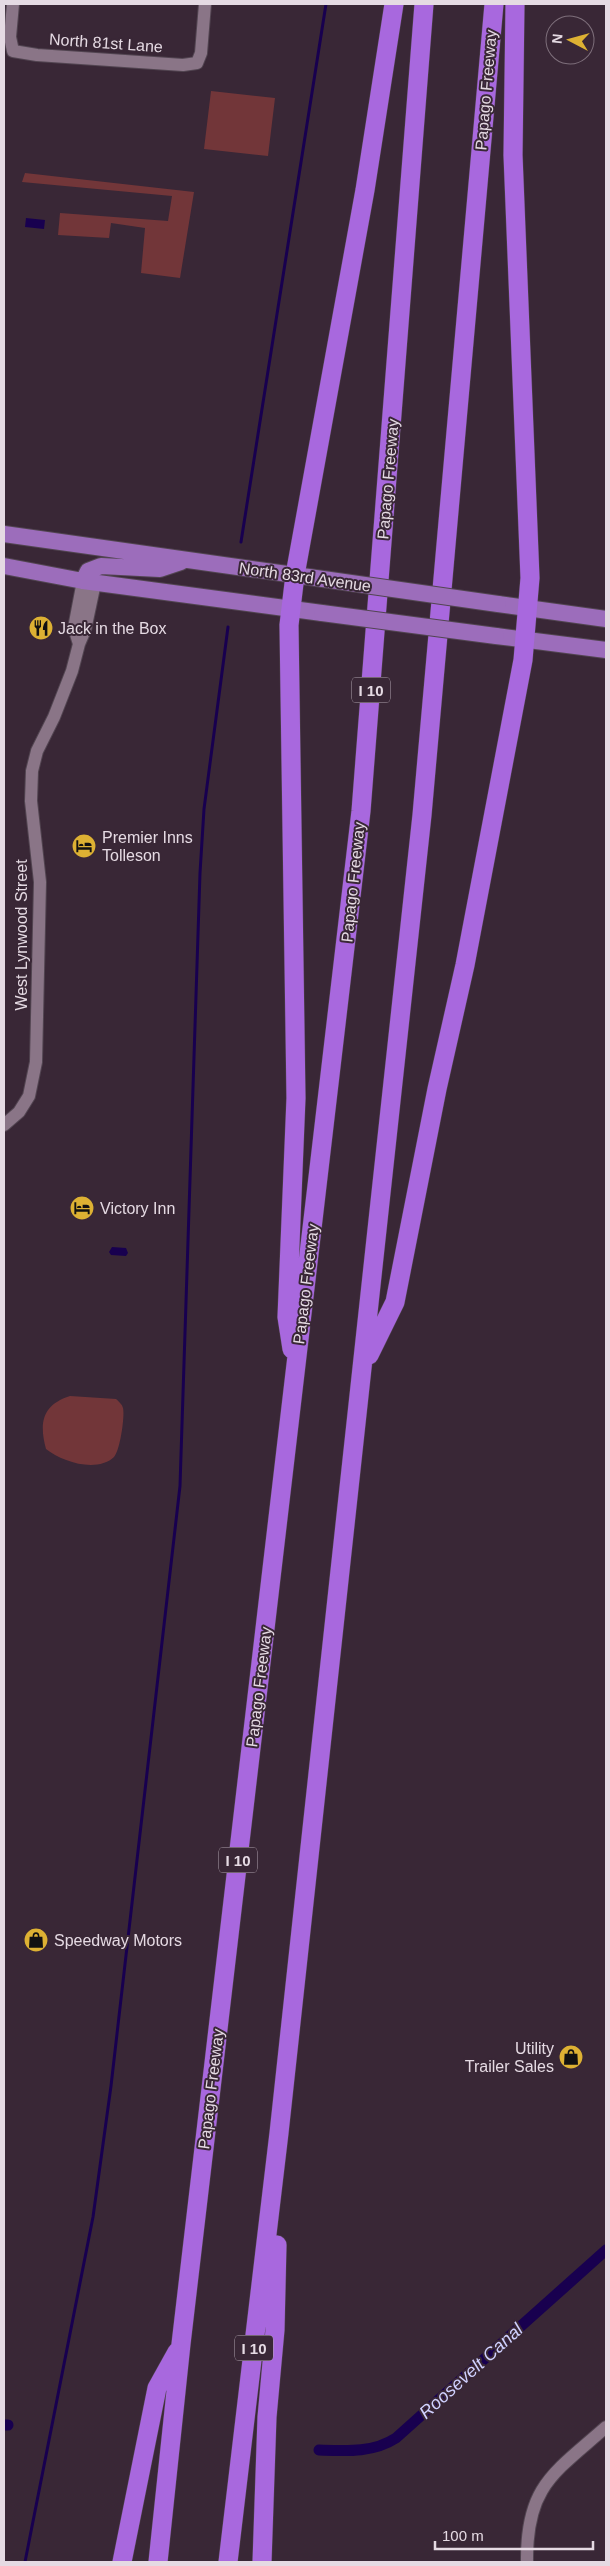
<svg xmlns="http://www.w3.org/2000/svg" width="610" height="2566" font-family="Arial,sans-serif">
  <rect width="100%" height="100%" fill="#392736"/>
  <!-- green -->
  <path fill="#723639" d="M211 91 275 98 268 156 204 149Z
    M25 173 194 192 180 278 141 273 145 228 111 223 109 238 58 235 60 213 168 221 172 196 22 182Z
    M70 1396 116 1399C119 1402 122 1404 123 1408 125 1416 120 1451 114 1457 97 1473 62 1462 46 1449 39 1423 42 1405 70 1396Z"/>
  <!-- water -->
  <path fill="#18004f" d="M26 218 45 220 44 229 25 227Z
    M112 1247 126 1248 128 1253 126 1256 111 1255 109 1252Z"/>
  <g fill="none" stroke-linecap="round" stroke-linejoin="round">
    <!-- stream -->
    <path stroke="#18004f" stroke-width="3" d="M241 542 326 4
      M25 2562 93 2217 111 2086 180 1486 200 873 204 809 228 627"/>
    <!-- canal -->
    <path stroke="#18004f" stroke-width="11" d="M4 2425H8
      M319 2450C346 2451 373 2453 396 2438L606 2250"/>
    <defs>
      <path id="minor" d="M13 4 10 37 13 51 37 55 183 65 197 63 201 53 205 4
        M79 644 74 628 83 581
        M4 1125 19 1112 29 1096 36 1062 40 882 31 801 32 771 37 751 54 717 72 671 79 644 85 630 95 583
        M527 2562C526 2486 554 2473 606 2427"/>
      <path id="major" d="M4 534 323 579
        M4 566 83 581 322 613
        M83 581 88 571 101 566 160 569 181 562
        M498 604 606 619
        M496 636 606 650"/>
      <path id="highway" d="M292 1349 287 1317 296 1098 289 625 295 575 365 190 394 4
        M369 1355 395 1302 437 1089 465 965 523 660 530 578 513 155 515 4
        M122 2562 157 2388 177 2352
        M158 2562 181 2344 361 811 424 4
        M228 2562 279 2133 422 815 494 4
        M262 2562 267 2417 275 2330 277 2245"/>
    </defs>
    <!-- minor casing -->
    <use href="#minor" stroke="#524551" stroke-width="14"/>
    <!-- major casing -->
    <use href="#major" stroke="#524551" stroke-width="18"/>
    <!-- highway casing -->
    <use href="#highway" stroke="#524551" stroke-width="20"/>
    <!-- minor -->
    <use href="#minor" stroke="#8a7587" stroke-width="12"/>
    <!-- major -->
    <use href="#major" stroke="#9c6dbb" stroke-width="16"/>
    <!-- highway -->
    <use href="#highway" stroke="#a868de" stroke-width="19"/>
    <defs>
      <path id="major-bridge" d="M323 579 498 604
        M322 613 496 636"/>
    </defs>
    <!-- major-bridge casing -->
    <use href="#major-bridge" stroke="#524551" stroke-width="18" stroke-linecap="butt"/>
    <!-- major-bridge -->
    <use href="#major-bridge" stroke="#9c6dbb" stroke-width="16"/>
  </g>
  <!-- icons -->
  <defs>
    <symbol id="restaurant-disc" viewBox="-11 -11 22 22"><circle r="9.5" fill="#ddb133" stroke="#392736"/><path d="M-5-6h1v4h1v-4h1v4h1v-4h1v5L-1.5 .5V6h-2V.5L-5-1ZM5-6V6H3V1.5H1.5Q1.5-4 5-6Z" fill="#111"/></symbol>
    <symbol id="hotel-disc" viewBox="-11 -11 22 22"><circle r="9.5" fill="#ddb133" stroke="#392736"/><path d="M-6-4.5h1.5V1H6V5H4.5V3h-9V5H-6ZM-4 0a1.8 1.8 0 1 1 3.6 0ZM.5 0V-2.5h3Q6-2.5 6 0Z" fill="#111"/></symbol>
    <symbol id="shop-disc" viewBox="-11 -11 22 22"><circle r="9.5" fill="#ddb133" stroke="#392736"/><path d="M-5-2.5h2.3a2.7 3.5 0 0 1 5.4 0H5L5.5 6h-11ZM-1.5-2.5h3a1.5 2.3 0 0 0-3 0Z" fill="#111"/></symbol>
  </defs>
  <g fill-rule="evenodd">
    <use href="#restaurant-disc" x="27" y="614" width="28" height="28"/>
    <use href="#hotel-disc" x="70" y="832" width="28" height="28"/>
    <use href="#hotel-disc" x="68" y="1194" width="28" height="28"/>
    <use href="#shop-disc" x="22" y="1926" width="28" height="28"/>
    <use href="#shop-disc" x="557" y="2043" width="28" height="28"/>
  </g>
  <g text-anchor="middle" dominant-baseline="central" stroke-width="4" stroke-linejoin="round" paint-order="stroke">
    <!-- shield labels -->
    <g fill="#392736" stroke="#b1a4af" stroke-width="1">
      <rect x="352" y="677.5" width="38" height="25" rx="4"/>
      <rect x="219" y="1847.5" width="38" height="25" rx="4"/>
      <rect x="235" y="2335.5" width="38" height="25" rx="4"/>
    </g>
    <g font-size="15" font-weight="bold" fill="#e5dae3">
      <text x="371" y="690">I 10</text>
      <text x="238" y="1860">I 10</text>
      <text x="254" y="2348">I 10</text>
    </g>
    <!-- street labels -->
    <g font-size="16" fill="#e5dae3" stroke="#392736">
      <text transform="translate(106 43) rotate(4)">North 81st Lane</text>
      <text transform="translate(486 90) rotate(-85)">Papago Freeway</text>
      <text transform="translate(388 479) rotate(-85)">Papago Freeway</text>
      <text transform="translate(305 577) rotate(8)">North 83rd Avenue</text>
      <text transform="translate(353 882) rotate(-84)">Papago Freeway</text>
      <text transform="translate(21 935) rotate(-90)">West Lynwood Street</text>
      <text transform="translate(306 1284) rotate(-83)">Papago Freeway</text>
      <text transform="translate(259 1687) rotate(-83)">Papago Freeway</text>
      <text transform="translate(211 2089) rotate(-83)">Papago Freeway</text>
    </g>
    <!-- poi labels -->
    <g font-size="16" fill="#e5dae3" stroke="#392736" text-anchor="start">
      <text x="58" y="628">Jack in the Box</text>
      <text x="102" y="837">Premier Inns<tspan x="102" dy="18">Tolleson</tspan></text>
      <text x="100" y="1208">Victory Inn</text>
      <text x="54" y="1940">Speedway Motors</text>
      <text x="554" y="2048" text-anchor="end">Utility<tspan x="554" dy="18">Trailer Sales</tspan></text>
    </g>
    <!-- water labels -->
    <g font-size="18" font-style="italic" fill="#d0d1ff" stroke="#392736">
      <text transform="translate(471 2371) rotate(-42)">Roosevelt Canal</text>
    </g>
  </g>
  <!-- border -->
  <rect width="610" height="2566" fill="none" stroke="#e5dae3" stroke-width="10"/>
  <!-- north arrow -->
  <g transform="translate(570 40) rotate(276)"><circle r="24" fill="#392736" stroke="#7e6f7b"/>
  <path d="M0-4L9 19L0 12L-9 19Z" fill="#ddb133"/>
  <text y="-8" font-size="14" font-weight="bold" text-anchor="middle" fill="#e5dae3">N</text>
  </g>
  <!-- scale -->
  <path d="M435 2541v8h158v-8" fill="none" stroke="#e5dae3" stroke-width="2.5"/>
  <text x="442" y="2541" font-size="15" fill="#e5dae3" stroke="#392736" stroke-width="4" paint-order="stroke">100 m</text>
</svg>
